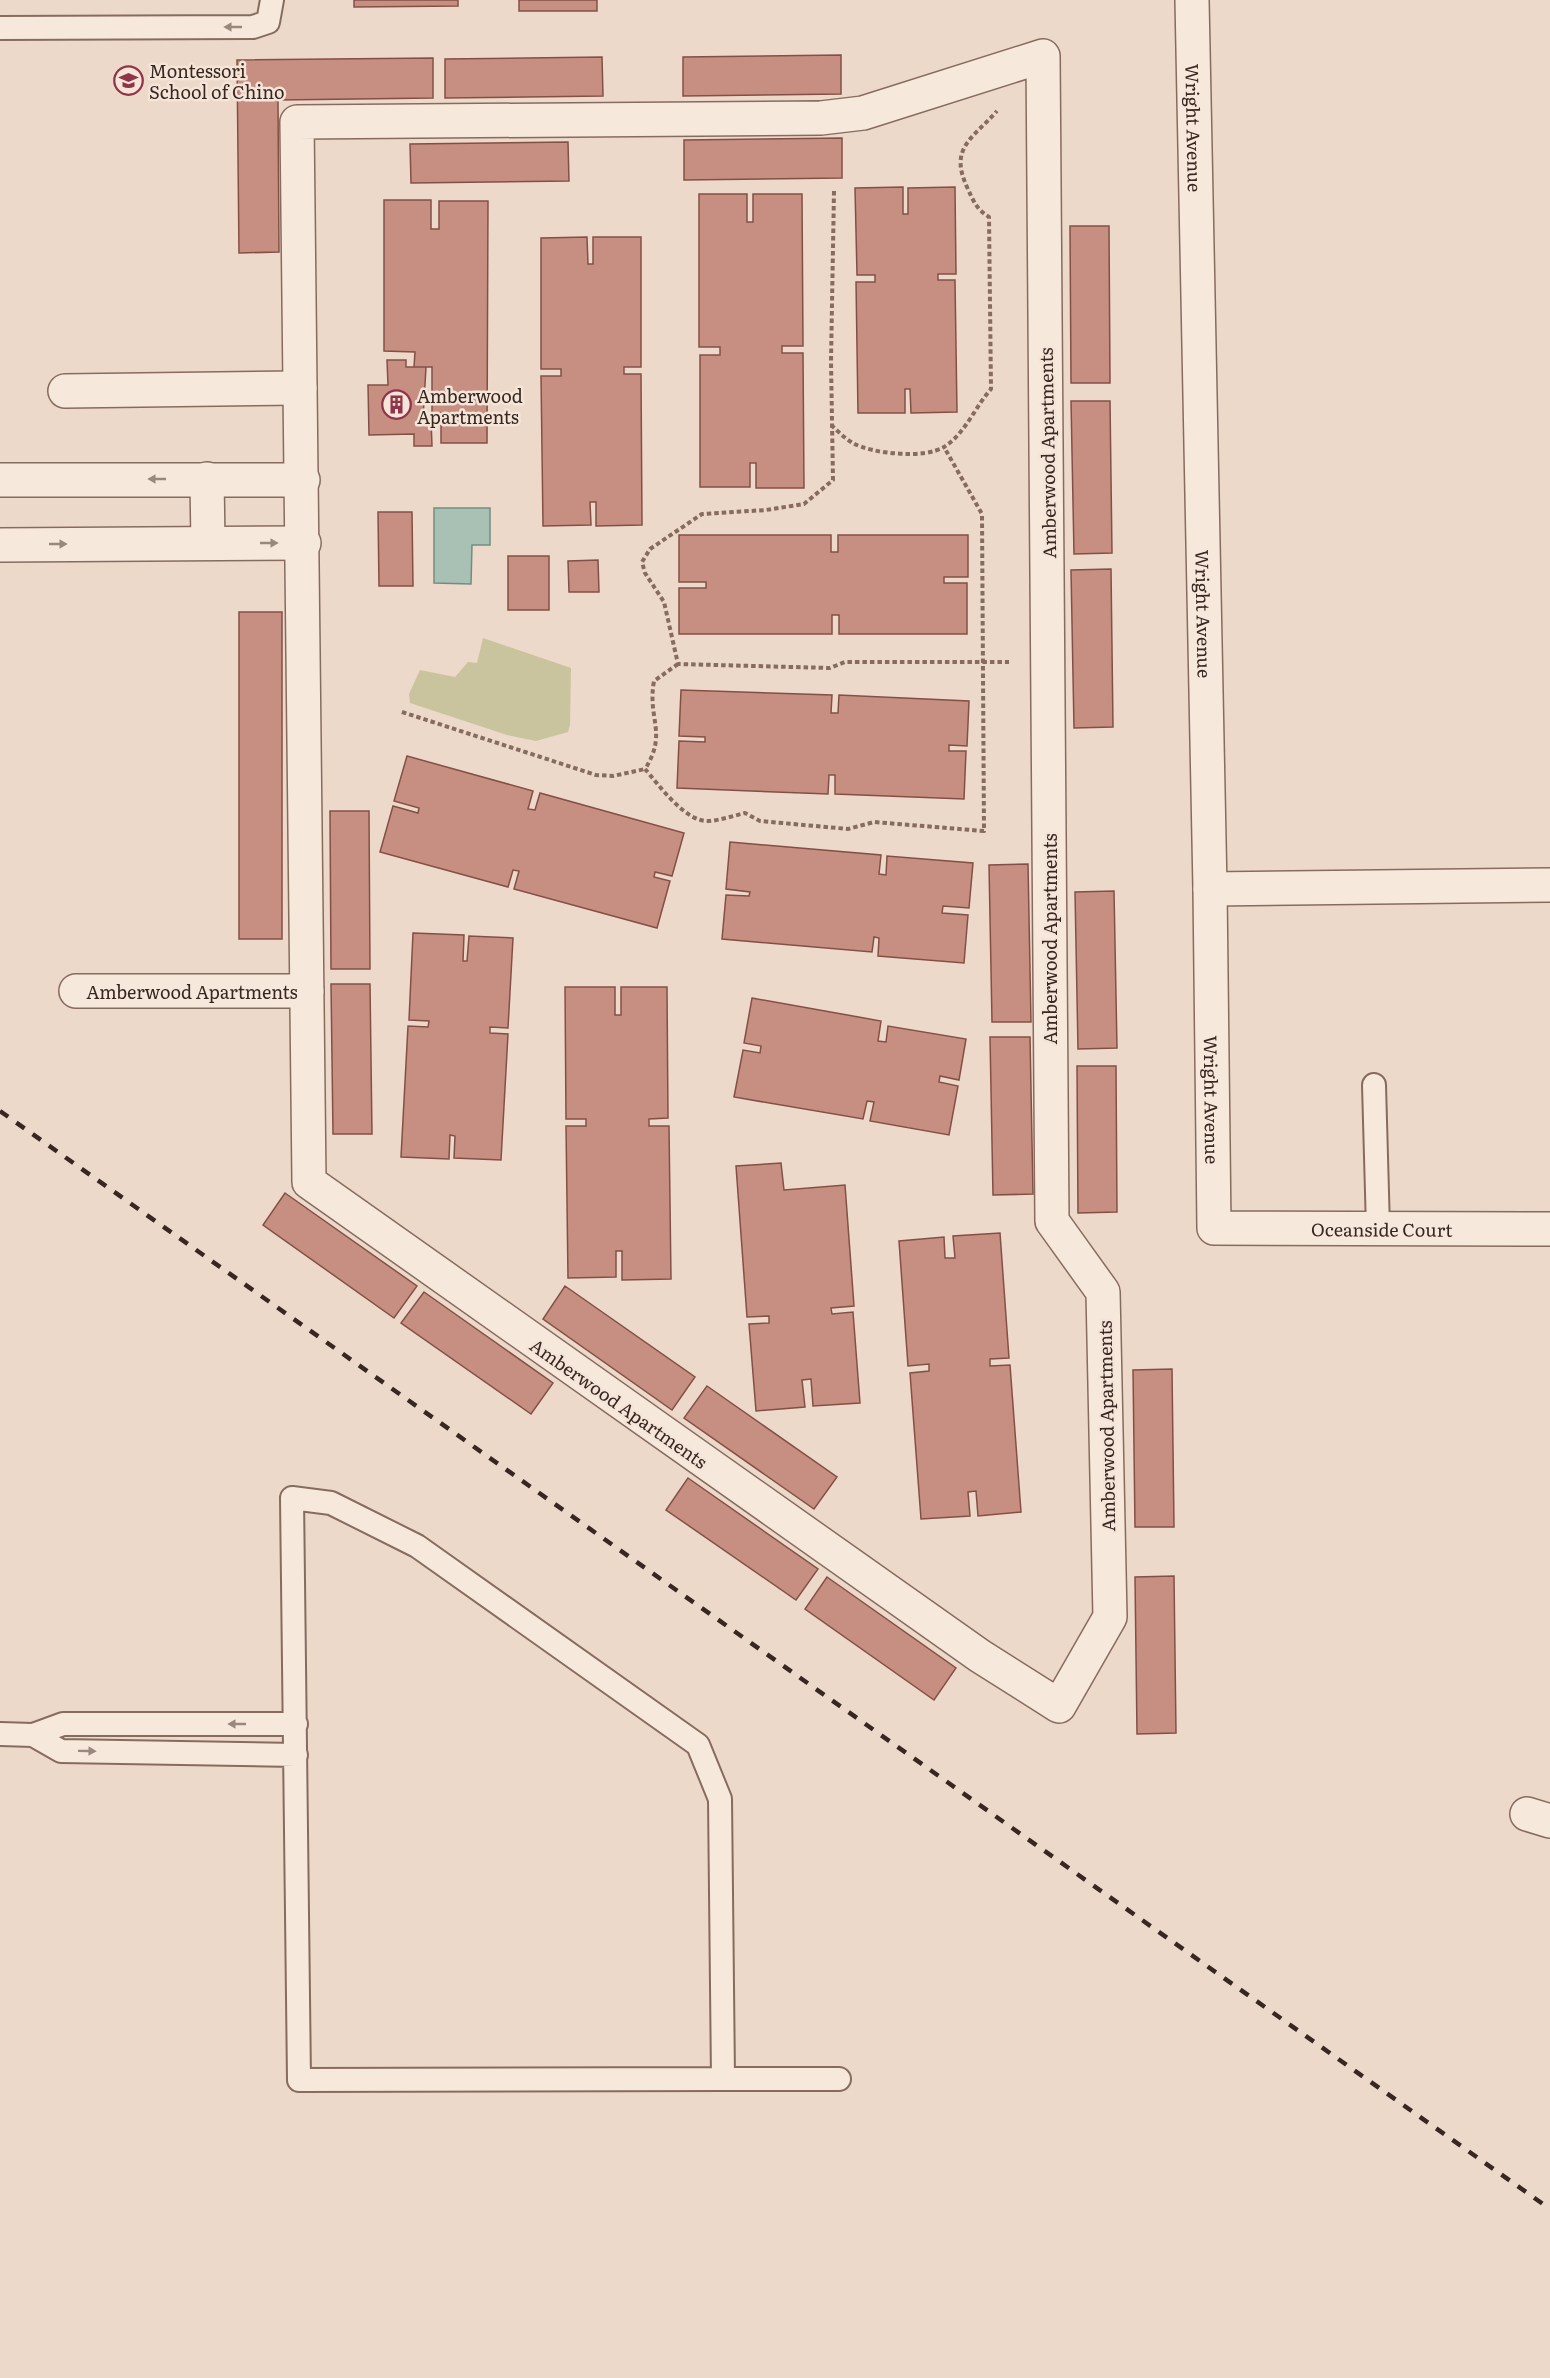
<svg xmlns="http://www.w3.org/2000/svg" width="1550" height="2378" font-family="Literata,serif">
  <rect width="100%" height="100%" fill="#ecd9c9"/>
  <!-- green -->
  <path fill="#c9c49d" d="M483 638 571 668 570 725 568 732 536 741 507 735 410 703 409 694 420 670 455 677 468 662 477 663Z"/>
  <!-- water -->
  <path fill="#a9c0b4" stroke="#708e80" stroke-width="1.5" d="M434 508H490V545H472L471 584 434 583Z"/>
  <!-- building -->
  <path fill="#c78e82" stroke="#845046" stroke-width="1.5" d="M354 0H458V6L354 7Z
    M519 0H597V11H519Z
    M841 55V94L683 96V57Z
    M602 57 603 96 445 98V59Z
    M433 58V98L278 100 279 252 239 253 237 60Z
    M842 138V178L684 180V140Z
    M568 142 569 181 411 183 410 144Z
    M903 187V214H908V188L955 187 956 274H938V280H955L957 412 911 413 910 389H905V413H858L856 282H875V275H857L855 188Z
    M699 194H747V222H753V194H802L803 346H782V353H803L804 488H756V463H750V487H700V355H720V347H699Z
    M384 200H431V229H439V201H488L487 443H441V413H432V367H414L415 352 384 351Z
    M1070 226H1109L1110 383H1071Z
    M587 237 588 264H593V237H641V367H624V374H641L642 525 596 526V502H590L591 525 543 526 541 376H561V369H541V238Z
    M387 360H406V367H426L423 419 431 418 432 446H414V434L369 435 368 385H388Z
    M1071 401H1110L1112 553 1074 554Z
    M378 512H412L413 586H379Z
    M679 535H831V552H838V535H968V577H944V583H967V634H839V615H832V634H679V588H706V582H679Z
    M508 556H549V610H508Z
    M598 560 599 592H569L568 561Z
    M1111 569 1113 727 1074 728 1071 570Z
    M239 612H282V939H239Z
    M681 690 832 695 831 713H838L839 695 969 701 967 746 949 745V751H966L964 799 835 794V775H829L828 794 677 788 679 741 705 742V737L679 736Z
    M407 756 533 791 528 809 535 810 540 793 684 833 672 876 655 872 654 877 670 881 657 928 514 889 519 871 513 870 508 887 380 852 393 806 418 813 419 808 394 801Z
    M330 811H369L370 969H331Z
    M730 842 881 855 879 874 886 875 887 856 973 863 969 908 943 906 942 913 968 915 964 963 878 956 879 938 874 937 872 952 722 939 726 895 749 896 750 892 726 889Z
    M1028 864 1031 1022H992L989 865Z
    M1114 891 1117 1048 1078 1049 1075 892Z
    M413 933 464 935 463 961H467L469 936 513 938 508 1028 490 1027V1033L508 1034 501 1160 454 1158 455 1136 450 1135 449 1159 401 1157 408 1026 428 1027 429 1021 409 1020Z
    M331 984H370L372 1134H333Z
    M565 987H615V1015H621V987H667L668 1118 649 1119V1126H669L671 1279 622 1280V1251H616V1277L568 1278 566 1126H586V1119H566Z
    M752 998 881 1021 878 1041 886 1042 888 1026 966 1039 959 1080 940 1076 939 1082 958 1086 949 1135 870 1121 874 1102 867 1101 863 1119 734 1097 743 1050 760 1053 761 1046 744 1043Z
    M990 1037H1030L1033 1194 993 1195Z
    M1077 1066H1116L1117 1212 1078 1213Z
    M781 1163 784 1190 845 1185 854 1306 831 1308 832 1314 853 1312 860 1403 813 1406 811 1379 802 1380 805 1407 756 1411 749 1324 769 1323V1316L747 1317 736 1166Z
    M285 1193 417 1286 394 1318 263 1225Z
    M1000 1233 1009 1358 990 1359V1366L1010 1365 1021 1512 978 1516 976 1491 968 1492 970 1516 921 1519 910 1373 929 1371V1364L908 1366 899 1241 944 1237 945 1258H955L953 1236Z
    M565 1286 695 1377 672 1410 543 1319Z
    M424 1292 553 1383 531 1414 401 1323Z
    M1172 1369 1174 1527H1135L1133 1370Z
    M707 1386 837 1477 814 1509 684 1418Z
    M688 1478 818 1569 796 1600 666 1510Z
    M1174 1576 1176 1733 1137 1734 1135 1577Z
    M827 1577 956 1668 934 1700 805 1609Z"/>
  <g fill="none" stroke-linecap="round" stroke-linejoin="round">
    <defs>
      <path id="service" d="M0 28 253 27 268 22 272 0
        M1374 1085 1378 1228
        M292 1498 331 1503 417 1546 698 1745 720 1799 723 2079 299 2080Z
        M0 1734 33 1735 63 1724H296
        M33 1735 61 1751 296 1755
        M723 2079H839"/>
      <g id="minor">
        <path id="s1" d="M1192 0 1210 889 1214 1228 1550 1229"/>
        <path d="M1043 56 1052 1221 1103 1292 1110 1617 1059 1706 980 1656 309 1182 297 122 821 118 863 113Z"/>
        <path d="M65 391 300 388"/>
        <path d="M207 479 208 543"/>
        <path d="M0 480H303"/>
        <path d="M0 545 304 543"/>
        <path d="M1210 889 1550 885"/>
        <path id="s2" d="M76 991H307"/>
        <path d="M1527 1814 1550 1821"/>
      </g>
    </defs>
    <!-- service casing -->
    <use href="#service" stroke="#876b5f" stroke-width="26"/>
    <!-- minor casing -->
    <use href="#minor" stroke="#876b5f" stroke-width="36"/>
    <!-- path -->
    <path stroke="#876b5f" stroke-width="4" stroke-dasharray="4.5 3" stroke-linecap="butt" d="M834 191 831 361 833 480 804 504 766 510 702 514 650 549 642 562 645 573 664 602 678 664 830 668 845 662H1009
      M831 425C838 431 845 439 853 443 872 454 925 459 944 447 965 434 975 407 991 389L989 217C976 209 973 200 967 187 949 148 972 139 997 111
      M678 664 654 681C647 719 668 733 645 769 658 784 686 823 709 821 721 820 733 816 745 813L760 821 848 829 874 822 984 831 982 514 944 447
      M402 712 596 775 613 776 645 769"/>
    <!-- service -->
    <use href="#service" stroke="#f7e8dc" stroke-width="22"/>
    <!-- minor -->
    <use href="#minor" stroke="#f7e8dc" stroke-width="33"/>
    <!-- rail -->
    <path stroke="#382721" stroke-width="4.5" stroke-dasharray="10 10" stroke-linecap="butt" d="M0 1111 1550 2209"/>
  </g>
  <!-- one-way arrows -->
  <defs><path id="oneway-solid" d="M-6-.8H1V-3.2L6.5 0L1 3.2V.8H-6Z" transform="scale(1.5)"/></defs>
  <g fill="#98887e">
    <use href="#oneway-solid" transform="translate(233 27) rotate(180)"/>
    <use href="#oneway-solid" transform="translate(157 479) rotate(180)"/>
    <use href="#oneway-solid" transform="translate(269 543)"/>
    <use href="#oneway-solid" transform="translate(58 544)"/>
    <use href="#oneway-solid" transform="translate(237 1724) rotate(-180)"/>
    <use href="#oneway-solid" transform="translate(87 1751) rotate(1)"/>
  </g>
  <!-- icons -->
  <defs>
    <symbol id="school-ring" viewBox="-11 -11 22 22"><circle r="9.5" fill="#f4e5d8" stroke="#91334a" stroke-width="1.5"/><path d="M0-5L7-2L0 1L-7-2ZM-4 1L0 2.5L4 1V4Q0 6-4 4Z" fill="#91334a"/></symbol>
    <symbol id="building-ring" viewBox="-11 -11 22 22"><circle r="9.5" fill="#f4e5d8" stroke="#91334a" stroke-width="1.5"/><path d="M-4-6H4V6H1V3H-1V6H-4ZM-2.5-4.3h1.7v1.8h-1.7ZM.8-4.3h1.7v1.8H.8ZM-2.5-1h1.7V.8h-1.7ZM.8-1h1.7V.8H.8Z" fill="#91334a"/></symbol>
  </defs>
  <g fill-rule="evenodd">
    <use href="#school-ring" x="112" y="64" width="33" height="33"/>
    <use href="#building-ring" x="380" y="388" width="33" height="33"/>
  </g>
  <g text-anchor="middle" dominant-baseline="central" stroke-width="5" stroke-linejoin="round" paint-order="stroke">
    <!-- poi labels -->
    <g font-size="18" fill="#382721" stroke="#f4e5d8" text-anchor="start">
      <text x="149" y="70">Montessori<tspan x="149" dy="21">School of Chino</tspan></text>
      <text x="417" y="395">Amberwood<tspan x="417" dy="21">Apartments</tspan></text>
    </g>
    <!-- street labels -->
    <g font-size="18" fill="#382721" stroke="#f4e5d8">
      <text stroke="none"><textPath href="#s1" startOffset="128">Wright Avenue</textPath></text>
      <text transform="translate(1047 453) rotate(-91)">Amberwood Apartments</text>
      <text stroke="none"><textPath href="#s1" startOffset="614">Wright Avenue</textPath></text>
      <text transform="translate(1049 939) rotate(-90)">Amberwood Apartments</text>
      <text stroke="none"><textPath href="#s2" startOffset="116">Amberwood Apartments</textPath></text>
      <text stroke="none"><textPath href="#s1" startOffset="1100">Wright Avenue</textPath></text>
      <text stroke="none"><textPath href="#s1" startOffset="1396">Oceanside Court</textPath></text>
      <text transform="translate(619 1403) rotate(35)">Amberwood Apartments</text>
      <text transform="translate(1106 1426) rotate(-91)">Amberwood Apartments</text>
    </g>
  </g>
</svg>
